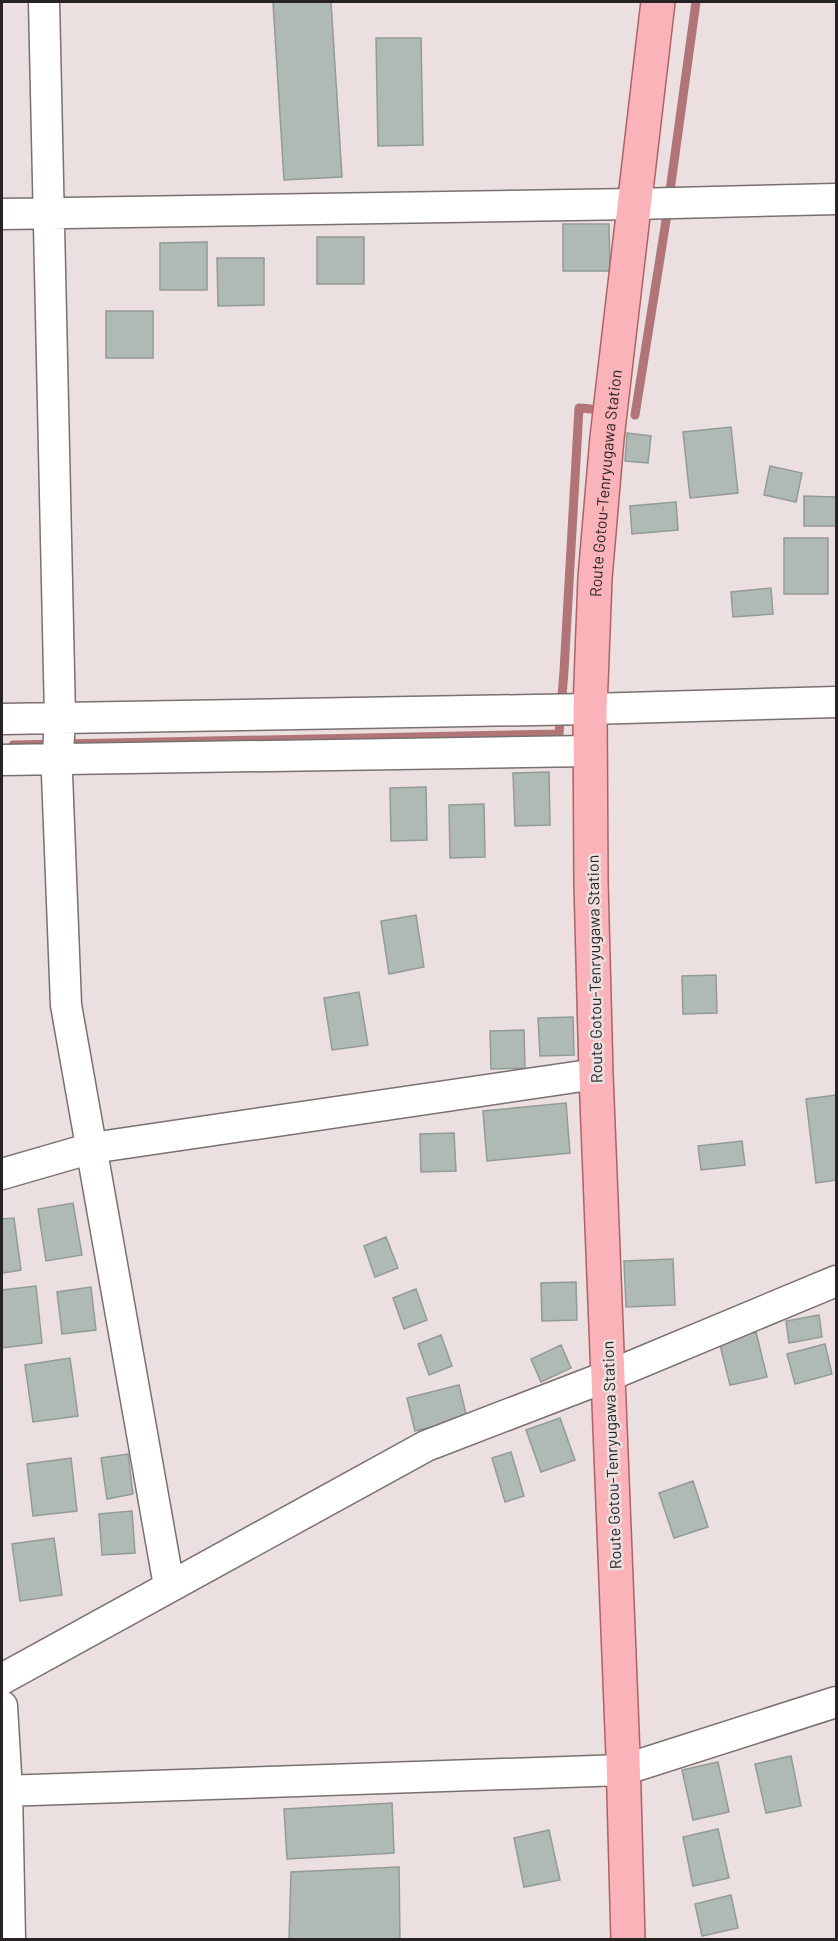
<svg xmlns="http://www.w3.org/2000/svg" width="838" height="1941" font-family="Barlow,sans-serif">
  <rect width="100%" height="100%" fill="#ebdfdf"/>
  <g fill="none" stroke-linecap="round" stroke-linejoin="round">
    <!-- stream -->
    <path stroke="#b17578" stroke-width="9" d="M635 415 665 227 696 2
      M13 745 559 734 564 671 579 408 591 409"/>
  </g>
  <!-- building -->
  <path fill="#b0bab4" stroke="#929b95" stroke-width="1.5" d="M273 2H331L342 177 284 180Z
    M376 38H421L423 145 378 146Z
    M563 224H609L610 271H563Z
    M317 237H364V284H317Z
    M207 242V290H160V243Z
    M217 258H264V305L218 306Z
    M106 311H153V358H106Z
    M731 427 738 493 690 498 683 432Z
    M627 433 651 436 648 463 625 461Z
    M770 466 802 473 796 502 764 495Z
    M804 496 836 497V526H804Z
    M676 502 678 530 632 534 630 506Z
    M784 538H828V594H784Z
    M771 588 773 614 733 617 731 592Z
    M549 772 550 825 515 826 513 773Z
    M426 787 427 840 391 841 390 788Z
    M484 804 485 857 450 858 449 805Z
    M416 915 424 967 389 974 381 921Z
    M716 975 717 1013 683 1014 682 976Z
    M359 992 368 1045 332 1050 324 998Z
    M573 1017 574 1055 540 1056 538 1018Z
    M524 1030 525 1068 491 1069 490 1031Z
    M836 1095V1180L816 1183 806 1099Z
    M566 1103 570 1153 487 1161 483 1111Z
    M454 1133 456 1171 421 1172 420 1134Z
    M742 1141 745 1165 701 1170 698 1146Z
    M73 1203 82 1255 46 1261 38 1209Z
    M14 1218 21 1270 2 1273V1219Z
    M386 1237 398 1268 375 1277 364 1246Z
    M673 1259 675 1305 626 1307 624 1261Z
    M576 1282 577 1320 542 1321 541 1283Z
    M36 1286 42 1343 2 1348V1290Z
    M91 1287 96 1330 62 1334 57 1292Z
    M416 1289 427 1320 404 1329 393 1298Z
    M819 1315 822 1337 789 1343 786 1321Z
    M756 1332 767 1377 730 1385 719 1341Z
    M441 1335 452 1366 429 1375 418 1344Z
    M825 1344 832 1374 795 1384 787 1354Z
    M561 1345 571 1368 541 1382 531 1359Z
    M70 1358 78 1416 33 1422 25 1365Z
    M459 1385 467 1418 415 1431 407 1398Z
    M560 1418 575 1460 541 1472 526 1430Z
    M511 1452 524 1496 505 1502 492 1458Z
    M128 1454 133 1494 107 1499 101 1458Z
    M71 1458 77 1511 33 1516 27 1464Z
    M693 1481 708 1527 674 1538 659 1493Z
    M132 1511 135 1553 102 1555 99 1514Z
    M54 1538 62 1595 20 1601 12 1544Z
    M791 1756 801 1806 766 1813 755 1764Z
    M718 1762 729 1812 693 1820 682 1770Z
    M392 1803 394 1853 287 1859 284 1809Z
    M718 1829 729 1878 693 1886 683 1837Z
    M549 1830 560 1880 524 1887 514 1838Z
    M399 1867 400 1940H289L291 1872Z
    M731 1895 738 1928 702 1936 695 1904Z"/>
  <g fill="none" stroke-linecap="round" stroke-linejoin="round">
    <defs>
      <path id="minor" d="M44 2 60 717 57 774 66 1005 169 1586
        M2 214 634 204 836 199
        M2 719 590 709 836 702
        M2 760 590 751
        M2 1174 92 1148 596 1074
        M2 1679 426 1446 608 1376 836 1281
        M2 1706 7 1791 10 1940
        M2 1791 623 1770 836 1702"/>
      <g id="major">
        <path id="s1" d="M628 1940 623 1756 596 1074 591 882 590 709 595 578 607 438 658 2"/>
      </g>
    </defs>
    <!-- minor casing -->
    <use href="#minor" stroke="#7a7070" stroke-width="33"/>
    <!-- major casing -->
    <use href="#major" stroke="#ae6167" stroke-width="36"/>
    <!-- minor -->
    <use href="#minor" stroke="#fff" stroke-width="30"/>
    <!-- major -->
    <use href="#major" stroke="#fab4b9" stroke-width="33"/>
  </g>
  <g text-anchor="middle" dominant-baseline="central" stroke-width="5" stroke-linejoin="round" paint-order="stroke">
    <!-- street labels -->
    <g font-size="16" fill="#272323" stroke="#ebdfdf">
      <text stroke="none"><textPath href="#s1" startOffset="1458">Route Gotou-Tenryugawa Station</textPath></text>
      <text transform="translate(594 969) rotate(-91)">Route Gotou-Tenryugawa Station</text>
      <text transform="translate(611 1455) rotate(-92)">Route Gotou-Tenryugawa Station</text>
    </g>
  </g>
  <!-- border -->
  <rect width="838" height="1941" fill="none" stroke="#272323" stroke-width="6"/>
</svg>
